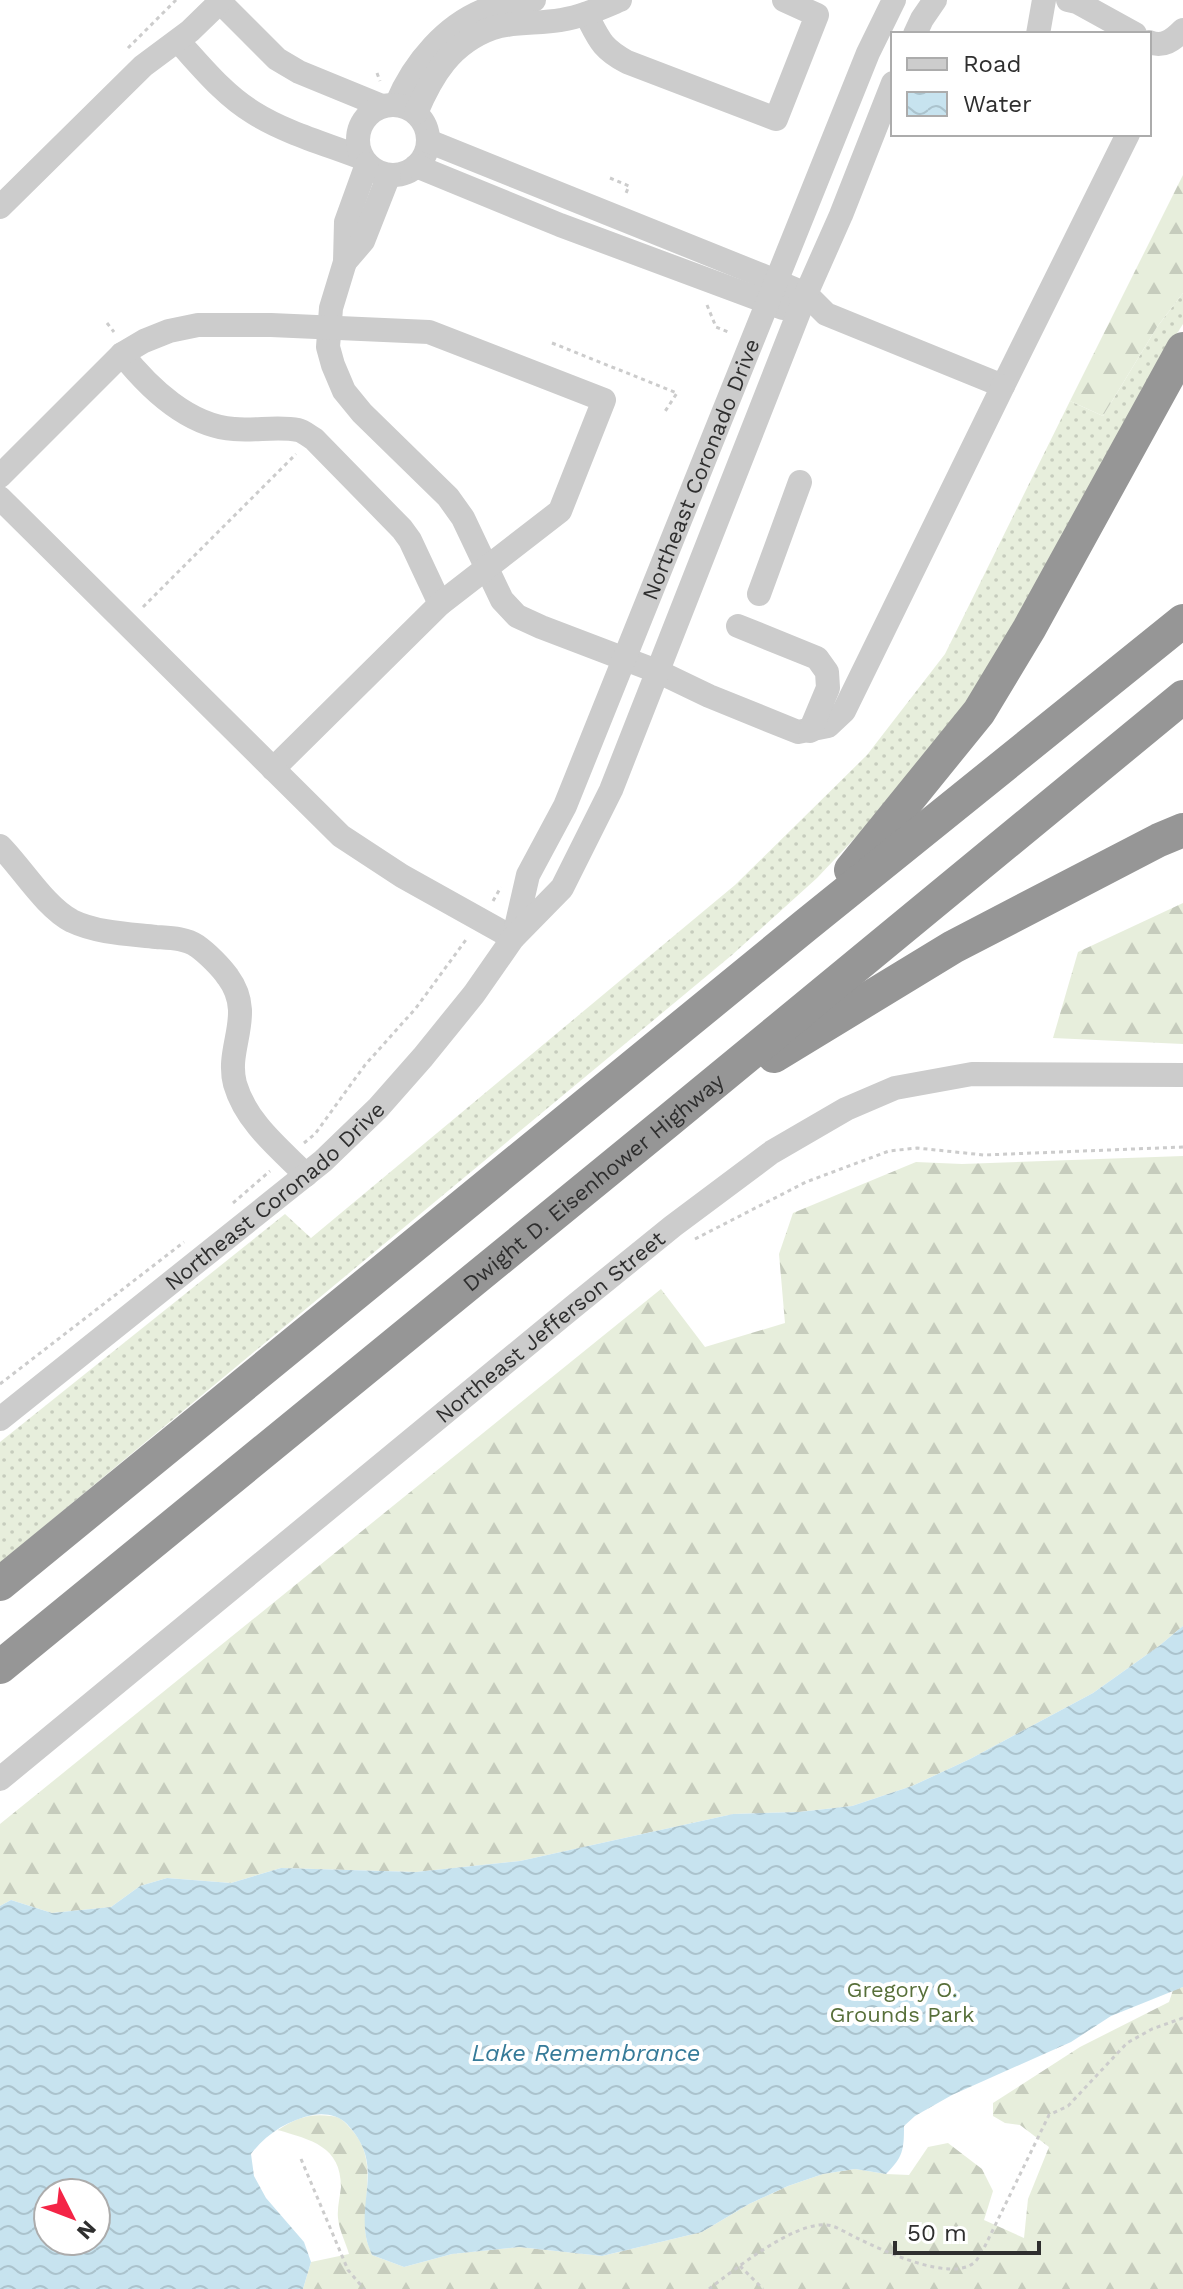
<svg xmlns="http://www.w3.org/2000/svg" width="1183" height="2289" font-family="'Work Sans',sans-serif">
  <defs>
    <pattern id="grass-dots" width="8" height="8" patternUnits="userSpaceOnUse" patternTransform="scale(2)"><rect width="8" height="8" fill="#e7eedc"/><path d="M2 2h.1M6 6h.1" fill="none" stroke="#c6ccbd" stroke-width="1.8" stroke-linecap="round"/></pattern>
    <pattern id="forest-firs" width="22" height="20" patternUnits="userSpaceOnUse" patternTransform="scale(2)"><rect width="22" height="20" fill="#e7eedc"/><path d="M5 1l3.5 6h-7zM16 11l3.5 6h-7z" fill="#c6ccbd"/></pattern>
    <pattern id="water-waves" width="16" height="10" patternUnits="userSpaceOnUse" patternTransform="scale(2)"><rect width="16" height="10" fill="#c7e3ef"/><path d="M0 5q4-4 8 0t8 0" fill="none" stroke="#abc3cd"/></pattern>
  </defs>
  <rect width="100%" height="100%" fill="#fff"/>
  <!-- grass -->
  <path fill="url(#grass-dots)" d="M1183 293V324L1167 349 1019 624 958 716 905 785 817 878 732 955 0 1563V1442L285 1214 311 1238 735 885 867 755 945 654 1070 401 1103 416 1157 327Z"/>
  <!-- forest -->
  <path fill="url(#forest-firs)" d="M1183 175V293L1157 327 1103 416 1070 401Z
    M1183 903V1044L1053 1038 1078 952Z
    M1183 1156V1626L1159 1646 1093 1693 970 1759 912 1786 852 1806 799 1812 733 1814 520 1861 416 1872 281 1868 231 1883 167 1878 140 1886 111 1907 52 1913 11 1900 0 1906V1824L661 1289 705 1347 785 1323 779 1254 793 1213 916 1162 962 1164Z
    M1183 1987V2289H303L311 2262 349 2254C346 2243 339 2230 338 2218 337 2208 340 2197 341 2187 341 2146 311 2140 278 2130 295 2118 310 2113 331 2116 341 2117 344 2121 351 2129 380 2160 361 2200 366 2237 367 2243 370 2249 372 2255L404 2267 452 2254 519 2247 602 2256 702 2232 749 2204 788 2186 823 2174 855 2169 886 2174 909 2175 928 2147 948 2143 982 2169 993 2191 984 2220 1024 2238 1028 2199 1049 2147 1020 2125 1005 2123 993 2116V2103L1080 2047 1169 2002 1173 1990Z"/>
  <!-- water -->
  <path fill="url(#water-waves)" fill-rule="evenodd" d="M1183 1626V1987L1111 2016 1071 2042 952 2095 915 2116 904 2126C904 2150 903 2157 886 2174L855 2169 823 2174 788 2186 749 2204 702 2232 602 2256 519 2247 452 2254 404 2267 372 2255C370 2250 367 2243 366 2237 359 2193 384 2164 347 2124 338 2115 325 2113 313 2115 288 2120 266 2134 251 2154L254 2176 266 2198 304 2242 311 2262 303 2289H0V1906L11 1900 52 1913 111 1907 140 1886 167 1878 231 1883 281 1868 416 1872 520 1861 733 1814 799 1812 852 1806 912 1786 970 1759 1093 1693 1159 1646ZM48 2193H96V2241H48Z"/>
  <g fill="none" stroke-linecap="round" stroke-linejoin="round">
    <!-- path -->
    <path stroke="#ccc" stroke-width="3" stroke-dasharray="4 4" stroke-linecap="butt" d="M128 48 176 0
      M377 73 380 81
      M610 178 629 186 626 193
      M707 305 716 327 731 333
      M107 323 114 332
      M552 343 677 393 664 413
      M143 607 296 454
      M493 901 501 887
      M304 1143 315 1134 365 1065 416 1008 468 937
      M233 1203 270 1171
      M695 1239 806 1182 889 1151 917 1148 984 1155 1183 1147
      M0 1384 184 1242
      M301 2159 348 2270 364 2289
      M740 2266 763 2289
      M709 2289C735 2269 794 2222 826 2225 836 2225 849 2235 859 2239 884 2251 951 2283 975 2262 979 2258 982 2250 985 2246L1049 2115 1068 2106 1127 2043 1152 2029 1183 2018"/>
    <!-- minor -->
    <g stroke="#ccc" stroke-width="24">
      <path d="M1068 0 1077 2 1135 34"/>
      <path d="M220 2 277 59 299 72 382 106"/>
      <path d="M586 14C599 39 601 48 627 62L776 119 817 15 784 0"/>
      <path d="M915 34 922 19 935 0"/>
      <path d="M1038 34 1044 0"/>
      <path d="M178 41C201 66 224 95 254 113 286 133 326 144 362 158"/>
      <path d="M1149 42C1163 48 1173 40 1183 30"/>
      <path d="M396 105C413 63 447 23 490 8 504 3 519 2 534 0"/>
      <circle cx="393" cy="140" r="35"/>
      <path d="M416 113C432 75 451 43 493 28 515 21 539 24 561 20 581 17 601 8 620 0"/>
      <path d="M428 141 761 275 806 294 826 314 1003 386 1128 134"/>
      <path d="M367 164 346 222 345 262 331 308 328 347 333 365 344 391 362 413 448 497 463 518 502 600 517 616 541 627 659 672 709 696 798 732 828 726 844 711 1003 386"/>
      <path d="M416 166 560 225 783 308"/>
      <path d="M0 207 143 66 190 31 222 0"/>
      <path d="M345 262 363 241 389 175"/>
      <path d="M122 354C149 388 189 426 234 429 254 431 279 426 298 430 303 431 309 436 314 439L402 529 410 540 440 604"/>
      <path d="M0 476 122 354 144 341 169 331 198 325H271L429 332 604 400 560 511 440 604 273 769"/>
      <path d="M0 498 341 836 402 876 513 938"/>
      <path d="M759 594 800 482"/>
      <path d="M738 626 817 658 827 672 828 688 810 731"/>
      <path d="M0 846C22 868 45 907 72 921 97 933 129 934 156 937 170 938 185 938 197 946 207 953 221 967 228 977 256 1015 225 1047 235 1084 246 1122 279 1148 306 1175"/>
      <path id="s1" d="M514 936 528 875 565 806 868 53 894 0"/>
      <path id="s2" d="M0 1419 323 1161 378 1108 423 1057 474 994 513 938 562 888 611 790 806 294 841 215 893 83"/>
      <path id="s3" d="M0 1779 573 1307 673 1226 772 1152 846 1109 895 1088 972 1074 1183 1075"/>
    </g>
    <!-- highway -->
    <g stroke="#969696" stroke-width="34">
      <path d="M851 870 979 712 1029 629 1183 349"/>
      <path d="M774 1056 953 947 1159 840 1183 830"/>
      <path d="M0 1584 806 925 1183 621"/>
      <path id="s4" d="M0 1667 668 1121 1183 697"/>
    </g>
  </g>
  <g text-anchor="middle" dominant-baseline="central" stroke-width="8" stroke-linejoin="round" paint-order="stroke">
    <!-- street labels -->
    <g font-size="22" fill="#2f2f2f" stroke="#fff">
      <text stroke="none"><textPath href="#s1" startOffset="504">Northeast Coronado Drive</textPath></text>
      <text stroke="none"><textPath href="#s4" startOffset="766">Dwight D. Eisenhower Highway</textPath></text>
      <text stroke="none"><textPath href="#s2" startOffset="354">Northeast Coronado Drive</textPath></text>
      <text stroke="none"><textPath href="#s3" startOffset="712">Northeast Jefferson Street</textPath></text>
    </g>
    <!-- park labels -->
    <g font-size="22" fill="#576f39" stroke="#fff">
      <text x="902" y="1989">Gregory O.<tspan x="902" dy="25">Grounds Park</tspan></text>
    </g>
    <!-- water labels -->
    <g font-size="24" font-style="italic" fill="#367b99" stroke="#fff">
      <text x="586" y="2053">Lake Remembrance</text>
    </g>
  </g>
  <!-- legend -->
  <rect x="891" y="32" width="260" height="104" fill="#ffffff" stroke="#acacac" stroke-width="2"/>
  <rect x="907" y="58" width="40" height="12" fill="#cccccc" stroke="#acacac" stroke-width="2"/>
  <text x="963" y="72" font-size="24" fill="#2f2f2f">Road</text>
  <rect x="907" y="92" width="40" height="24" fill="url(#water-waves)" stroke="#acacac" stroke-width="2"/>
  <text x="963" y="112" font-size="24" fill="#2f2f2f">Water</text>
  <!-- north arrow -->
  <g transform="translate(72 2217) rotate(132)"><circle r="38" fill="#ffffff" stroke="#acacac" stroke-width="2"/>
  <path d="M0-6L14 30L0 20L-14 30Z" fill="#f42446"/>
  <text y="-12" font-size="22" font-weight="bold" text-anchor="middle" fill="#2f2f2f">N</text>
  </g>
  <!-- scale -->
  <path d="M895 2241v12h144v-12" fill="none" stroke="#2f2f2f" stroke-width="4"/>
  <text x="907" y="2241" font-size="24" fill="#2f2f2f" stroke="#ffffff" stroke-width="6" paint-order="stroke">50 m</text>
</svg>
